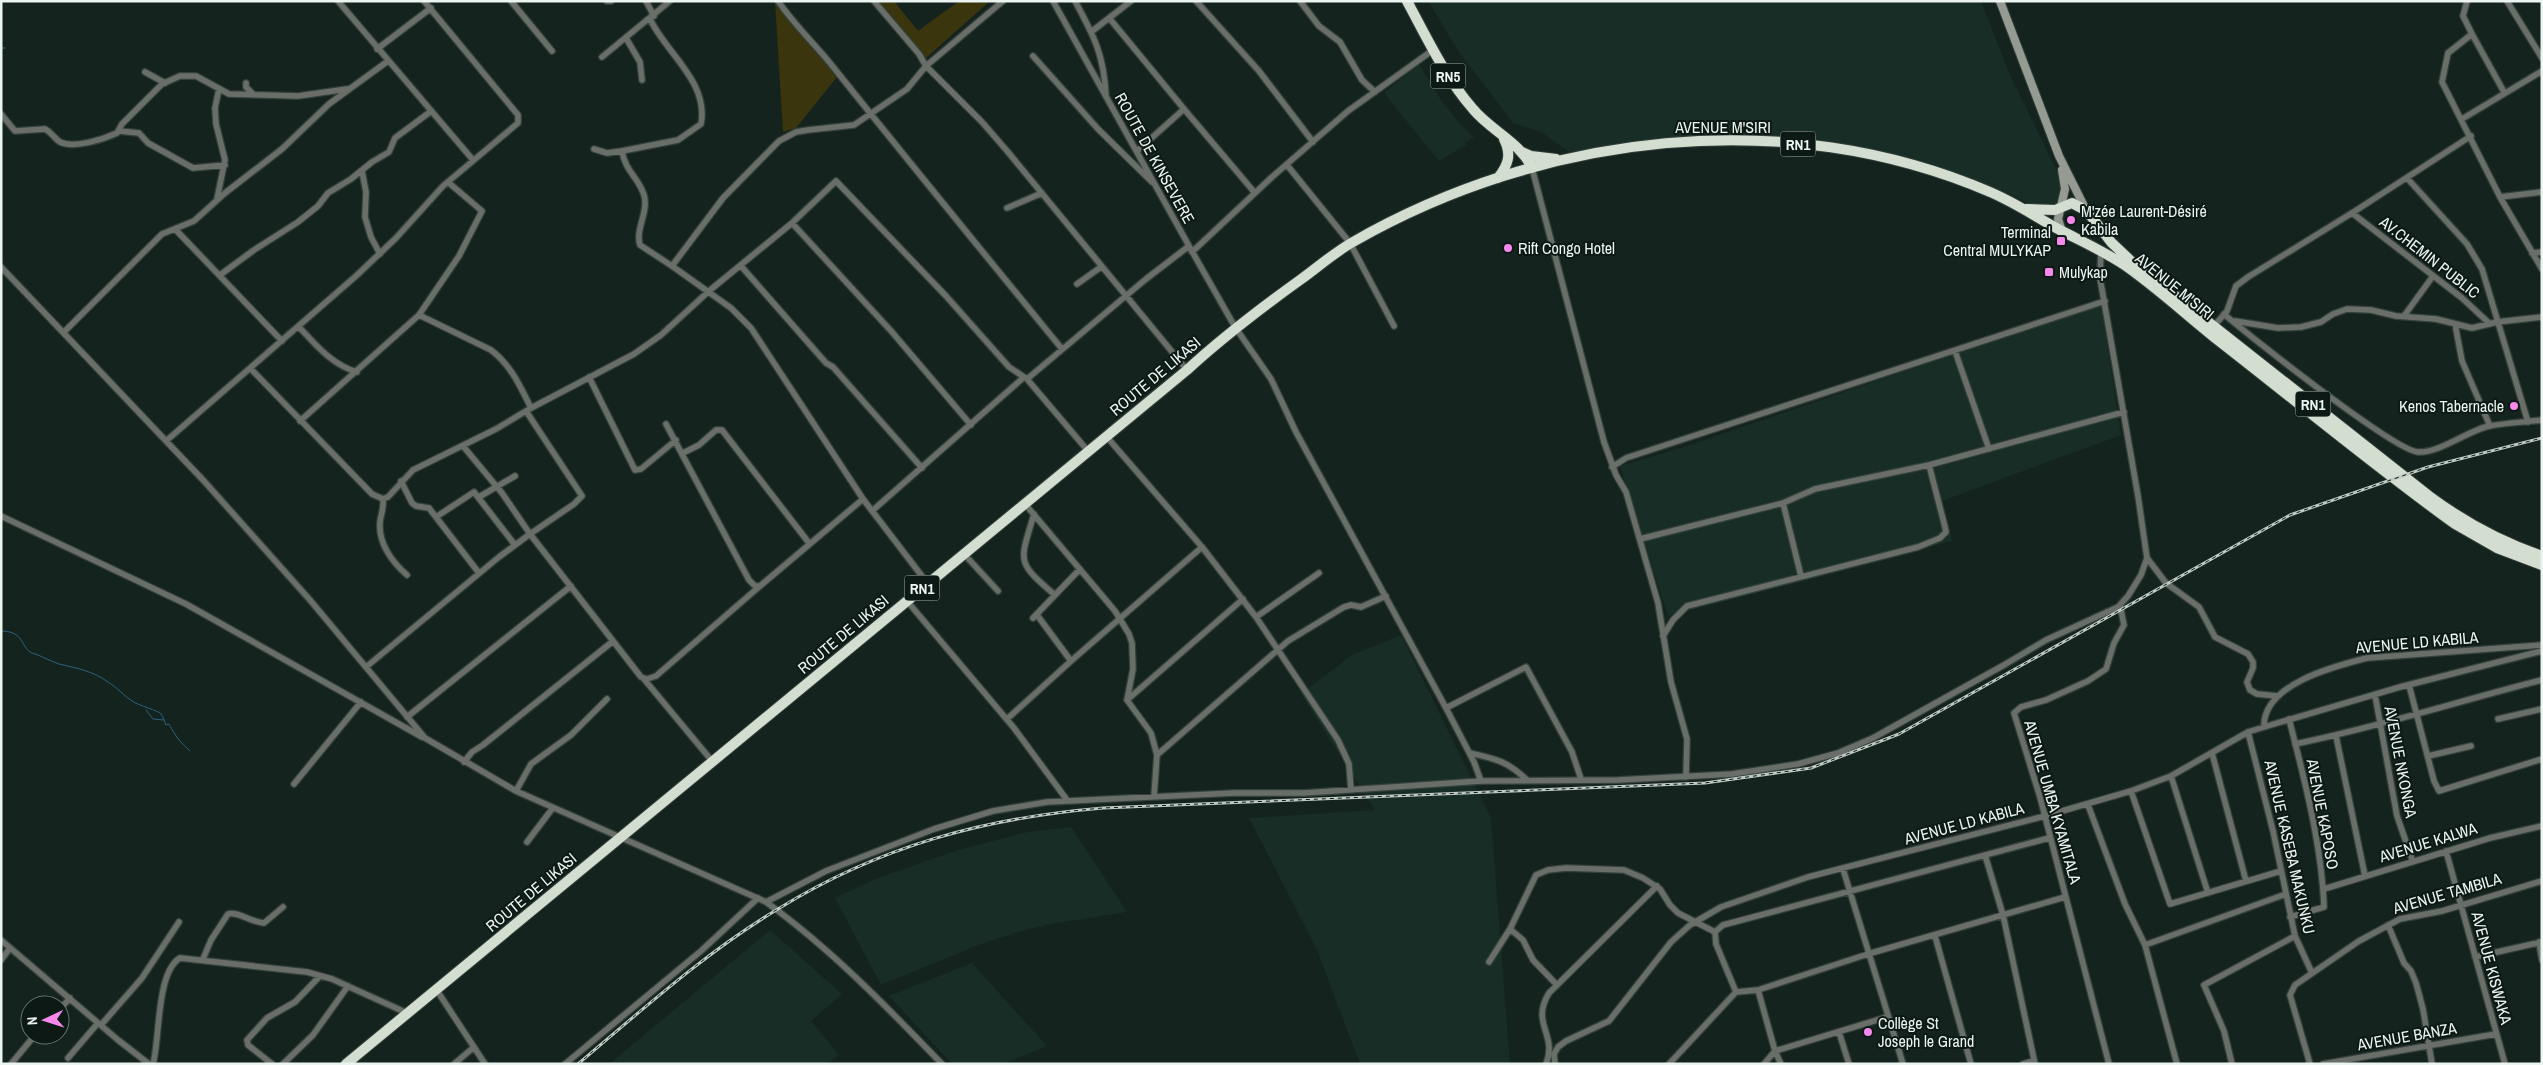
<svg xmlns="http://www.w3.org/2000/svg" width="2543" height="1065" font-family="'Archivo Narrow',sans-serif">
  <rect width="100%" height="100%" fill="#15231e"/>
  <!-- built -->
  <path fill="#182d26" d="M1428 1H1981L2010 75 2059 175 2063 185 2062 197 2055 206 2036 207 2012 195 1951 171 1888 155 1813 140 1671 139 1569 152 1541 132 1513 123 1459 52Z
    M1419 64 1443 103 1461 125 1474 137 1465 143 1466 145 1439 161 1384 93Z
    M2101 304 2121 435 1942 501 1952 541 1668 616 1620 466 1687 446Z
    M1401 635 1491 818 1510 1064H1360L1317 950 1249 818 1375 810 1301 694 1352 655Z
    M1071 827 1127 912 1050 924 1018 932 978 945 881 985 835 898 875 879 958 850 1028 832Z
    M770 930 842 994 811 1021 839 1055 828 1064H609Z
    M972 963 1047 1046 1003 1064H952L889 996Z"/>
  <!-- green -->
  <path fill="#3a350c" d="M775 1H779L837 77 796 128 783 132Z
    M878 1H894L918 31 959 1H990L926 58Z"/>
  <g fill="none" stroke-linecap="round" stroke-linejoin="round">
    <!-- stream -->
    <path stroke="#29627e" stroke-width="1" d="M1 48H5
      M1 631C27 631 19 650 35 654 44 657 50 661 59 664 76 668 93 671 108 682 117 687 124 696 132 701 139 706 158 710 161 714 164 718 164 721 166 725L169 724C176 737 180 742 190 751
      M146 710 153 719 164 720"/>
    <defs>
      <path id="street" d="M338 1 473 160
        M511 1 552 51
        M607 1H611
        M646 1 654 16
        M778 1C795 26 816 45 834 68 909 162 986 256 1062 349
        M874 1 919 54 926 66 982 122 1008 152 1187 370
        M1053 1 1189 246 1235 327 1271 379 1296 432 1446 708 1474 762 1481 781
        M1075 1C1094 36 1104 55 1106 96
        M1196 1 1259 71 1313 142
        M1300 1 1319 26 1340 42 1362 80 1375 92
        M2467 1 2463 16 2472 34 2448 53 2442 82 2500 197 2542 269
        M2507 1 2542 58
        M650 19C666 53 709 82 701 124L678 140 622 151C625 171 639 178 644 195 649 212 635 229 640 245L672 266 723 198 779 141 796 132 808 130 854 125 907 89 926 66 1003 1
        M1110 19 1184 109
        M1091 32 1131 1
        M2472 34 2504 92
        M626 38 640 62 642 80
        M377 49 431 8
        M1033 56 1098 129 1152 182
        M602 57 670 1
        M145 72 165 83
        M246 83V87L253 94
        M1 114 15 131 45 129C51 132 54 138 60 142 74 149 104 139 117 133L122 124 162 84 180 76H196L229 94 298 96 347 89
        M2462 119 2542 71
        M119 131 139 133 148 143 193 168 225 165
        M594 149 607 153 622 151
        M1137 151 1184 109 1255 193
        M1287 165 1350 243 1394 326
        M1532 168 1604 442 1616 475 1626 492 1658 603 1671 682 1687 739 1686 777
        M362 171 366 192 365 217 371 237 380 254
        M2407 178 2467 244 2482 269 2528 422
        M2500 197 2542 192
        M217 199 225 160 216 124 215 108 219 89
        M1007 208 1042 193
        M2352 213 2462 298 2490 324
        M792 223 892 332 971 425
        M175 229 282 341
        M1192 252 1272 177 1348 111 1433 50
        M2532 253 2542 252
        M672 266 731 308 751 328 863 499 928 584
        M741 266 826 363 833 367 922 468
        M1 267 204 481 310 600 425 738 516 791 766 902C831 949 886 1006 942 1064
        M220 275 254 250 298 222 318 206 328 193 351 179 372 162 389 152 395 138 430 112
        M1077 284 1101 267
        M2224 314C2249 336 2395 451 2418 452 2440 453 2467 431 2489 426 2506 423 2525 422 2542 420
        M419 315 491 350C511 365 520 386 531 408
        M2404 316 2433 276
        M2235 321 2278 328 2301 327 2321 322 2333 314 2347 309 2371 310 2396 316 2436 319 2472 328 2497 322 2542 317
        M2455 324 2462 361 2490 426
        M2214 326 2227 311 2236 286 2248 277 2352 213 2471 136
        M299 327C316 345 332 365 357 372
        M64 332 162 234 194 221 225 193 282 149 329 104 388 61
        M1955 351 1989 449
        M251 369 372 494 383 499 388 497 413 470 496 429 531 408 634 354 661 335 709 291 792 223 836 181 946 296 1009 367 1027 379 1088 451
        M589 377 635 470 641 469 676 440
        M1027 379 1146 279 1189 246
        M526 411 582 496 574 504 530 534 641 677 647 679 656 676 760 586
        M300 421 419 315 459 256 482 211 449 183
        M666 424 749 580 755 586H760L863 499
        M1106 436 1202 547 1256 617 1338 740 1349 764 1351 790
        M166 441 356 276 396 238 443 186 518 123V115L424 1
        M683 453 699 445 716 430H722L809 543
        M1612 467 1626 458 2105 301
        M401 481 412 503 416 506 429 508 479 573
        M479 497 515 476
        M383 499C384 509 381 513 380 522 378 543 392 562 407 575
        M1025 504 1115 611 1129 634 1132 643 1133 669 1127 700 1151 733 1157 755 1154 796
        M872 511 1023 378
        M1034 514C1020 562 1015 561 1055 595
        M1 516 186 604 422 737
        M436 517 474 492 515 545
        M1640 539 1783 503
        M964 554 998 591
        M2147 558 2166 583 2199 607 2215 637 2248 654 2253 662V668L2247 682 2250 690 2257 694 2278 696
        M1801 576 1783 503 1815 489 1929 465 2124 412
        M907 601 1014 728 1067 800
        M1256 617 1319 573
        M1033 618 1080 569
        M1663 636 1673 620 1687 606 1918 547 1940 538 1946 532 1945 527 1929 465
        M1071 661 1202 547
        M366 667 499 557 530 534 502 493 463 446
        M644 679 712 761
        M2409 685 2434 781 2439 791 2542 759
        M2375 695 2397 816 2413 862
        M1127 700 1243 599
        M1446 708 1526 667 1572 752 1581 779
        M407 717 571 586
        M1007 719 1071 661 1037 615
        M2289 719C2304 777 2322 847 2324 907L2290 917
        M2498 719 2542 709
        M2264 727C2263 684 2335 666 2367 658L2542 645
        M2248 732 2273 831 2295 936 2312 973
        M2336 736 2365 876
        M2295 744C2379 727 2459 701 2542 680
        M1470 753C1496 759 1507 761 1527 780
        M2212 753 2246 881
        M1157 755 1288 641 1344 607 1351 605 1361 607 1386 596
        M2428 756 2471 746
        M464 762 472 752 483 745 612 642
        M2171 776 2208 893
        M294 784 361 702
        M516 791 531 764 571 735 607 699
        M2131 791 2170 904 2281 871
        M2088 805 2125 904 2145 945 2177 1064
        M527 842 552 809
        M2446 851 2505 1064
        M1985 855 2003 915 2035 1064
        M1843 869 1903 1064
        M2324 889 2490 838 2542 826
        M766 902 826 871 934 829 993 811 1047 802 1234 793H1304L1481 781 1618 780 1732 774 1798 764 1838 753 1873 738 2004 665 2046 640 2118 607 2128 596 2141 575 2147 558 2138 496 2100 278 2101 251
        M2388 925 2404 963 2411 971 2416 983 2423 1009 2432 1064
        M1510 929 1523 940 1533 960 1557 985
        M1715 932 1723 925 2049 838
        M1715 932 1716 944 1736 992 1758 990 1775 1051 1781 1064
        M1935 936 1971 1064
        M1 940 118 1040 149 1064
        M2539 942 2542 960
        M2145 945 2286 894
        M2475 957 2542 942
        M203 959 211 940 228 914C237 911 251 922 264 923L283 907
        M1 960 10 948
        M1489 962 1510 929 1536 875 1548 870 1566 868 1624 870 1643 878 1660 889 1670 905 1678 913 1715 932
        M436 989 485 1064
        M1758 990 1868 954 2065 897
        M60 1009 70 998
        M101 1025 142 978 179 922
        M1839 1032 1849 1064
        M68 1058 98 1023
        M11 1064 35 1035
        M153 1064C160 1040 156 972 180 958L307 972 332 979 407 1013
        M272 1064 248 1045 247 1040 267 1018 295 1002 320 976
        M283 1064 313 1035 348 986
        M454 1064 474 1047
        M565 1064 701 951 758 898
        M1546 1064C1558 1034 1530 1024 1549 993L1657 886
        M1555 1064 1554 1054 1558 1047 1566 1041 1609 1021 1671 942 1690 925 1721 907 1808 877 2045 816 2131 791 2171 776 2248 732 2264 727 2400 687 2542 651
        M1669 1064 1736 992
        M1764 1064 1775 1051 1887 1017
        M2023 1064 2033 1061
        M2109 1064 2040 797 2014 713 2021 707 2046 700 2088 681 2106 669 2114 643 2124 625 2120 605
        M2232 1064 2224 1031 2204 985 2295 936
        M2310 1064 2290 995 2295 985 2359 941 2400 919 2442 911 2542 881
        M2323 1064 2496 1034"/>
      <path id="secondary" d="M2000 1 2059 156 2086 210
        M2062 170 2065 189 2058 219 2062 231"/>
      <path id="highway" d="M1407 1C1427 38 1445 77 1473 109 1490 130 1521 143 1532 168
        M1522 152 1531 156 1556 159
        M1498 178C1508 165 1512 155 1504 139
        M2027 209 2055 210 2072 203 2087 211 2111 242 2131 261 2429 496C2464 522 2501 542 2542 556
        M346 1064 1187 370C1223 337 1261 308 1300 280 1318 267 1335 252 1353 242 1543 133 1786 104 1990 192 2014 202 2036 217 2060 230 2081 241 2103 251 2123 264 2155 286 2184 313 2214 337 2294 399 2373 465 2455 524L2497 548 2542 565"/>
    </defs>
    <!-- street casing -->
    <use href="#street" stroke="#33403b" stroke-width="8"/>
    <!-- secondary casing -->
    <use href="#secondary" stroke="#33403b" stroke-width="10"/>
    <!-- highway casing -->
    <use href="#highway" stroke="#33403b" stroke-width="12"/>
    <!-- street -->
    <use href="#street" stroke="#6a6e68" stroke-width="5.5"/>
    <!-- secondary -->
    <use href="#secondary" stroke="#959b92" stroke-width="8"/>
    <!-- highway -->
    <use href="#highway" stroke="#d4ded0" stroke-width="10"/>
    <defs>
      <path id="rail" d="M578 1064C642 1010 706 952 778 909 880 846 984 818 1103 808L1705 783 1811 768 1899 734 2290 515 2428 467 2542 438"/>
    </defs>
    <!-- rail casing -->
    <use href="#rail" stroke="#c0cac5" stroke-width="3"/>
    <!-- rail -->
    <use href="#rail" stroke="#0c1914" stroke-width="1" stroke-dasharray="4" stroke-linecap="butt"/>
  </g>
  <!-- markers -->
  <g fill="#f788eb" stroke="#0c1914" stroke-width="2">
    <circle cx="2071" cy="220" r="5"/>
    <rect x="2056" y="236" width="10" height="10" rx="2.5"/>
    <circle cx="1508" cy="248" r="5"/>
    <rect x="2044" y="267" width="10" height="10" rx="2.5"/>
    <circle cx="2514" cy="406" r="5"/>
    <circle cx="1868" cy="1032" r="5"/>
  </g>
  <g text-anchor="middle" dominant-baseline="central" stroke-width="4" stroke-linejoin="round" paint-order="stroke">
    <!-- shield labels -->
    <g fill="#0c1914" stroke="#a8b2ae" stroke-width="1">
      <rect x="1430.5" y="63.5" width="35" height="25" rx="4"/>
      <rect x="1780.5" y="131.5" width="35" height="25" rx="4"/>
      <rect x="2295.5" y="391.5" width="35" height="25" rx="4"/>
      <rect x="904.5" y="575.5" width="35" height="25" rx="4"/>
    </g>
    <g font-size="15" font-weight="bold" fill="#ebf4f0">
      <text x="1448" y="76">RN5</text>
      <text x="1798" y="144">RN1</text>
      <text x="2313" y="404">RN1</text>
      <text x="922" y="588">RN1</text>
    </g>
    <!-- street labels -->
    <g font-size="16" fill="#ebf4f0" stroke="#0c1914">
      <text x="1723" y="127">AVENUE M'SIRI</text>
      <text transform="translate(1155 158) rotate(61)">ROUTE DE KINSEVERE</text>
      <text transform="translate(2430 257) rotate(38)">AV.CHEMIN PUBLIC</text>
      <text transform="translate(2175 286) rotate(39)">AVENUE M'SIRI</text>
      <text transform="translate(1155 376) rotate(-40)">ROUTE DE LIKASI</text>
      <text transform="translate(843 634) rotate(-40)">ROUTE DE LIKASI</text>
      <text transform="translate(2417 642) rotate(-5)">AVENUE LD KABILA</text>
      <text transform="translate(2401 762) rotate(79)">AVENUE NKONGA</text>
      <text transform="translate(2053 802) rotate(74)">AVENUE UMBA KYAMITALA</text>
      <text transform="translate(2323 814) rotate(79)">AVENUE KAPOSO</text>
      <text transform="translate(1964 823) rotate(-15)">AVENUE LD KABILA</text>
      <text transform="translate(2428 842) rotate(-17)">AVENUE KALWA</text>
      <text transform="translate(2290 847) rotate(77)">AVENUE KASEBA MAKUNKU</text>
      <text transform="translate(531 892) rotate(-40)">ROUTE DE LIKASI</text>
      <text transform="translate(2447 893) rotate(-16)">AVENUE TAMBILA</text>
      <text transform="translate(2492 968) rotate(75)">AVENUE KISWAKA</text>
      <text transform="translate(2407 1036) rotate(-10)">AVENUE BANZA</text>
    </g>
    <!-- poi labels -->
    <g font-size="16" fill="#ebf4f0" stroke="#0c1914" text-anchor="start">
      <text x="2081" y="211">M'zée Laurent-Désiré<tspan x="2081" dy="18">Kabila</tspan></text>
      <text x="2051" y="232" text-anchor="end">Terminal<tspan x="2051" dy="18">Central MULYKAP</tspan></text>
      <text x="1518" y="248">Rift Congo Hotel</text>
      <text x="2059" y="272">Mulykap</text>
      <text x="2504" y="406" text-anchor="end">Kenos Tabernacle</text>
      <text x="1878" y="1023">Collège St<tspan x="1878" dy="18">Joseph le Grand</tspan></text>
    </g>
  </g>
  <!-- border -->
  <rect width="2543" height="1065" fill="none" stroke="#ebf4f0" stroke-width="5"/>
  <!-- north arrow -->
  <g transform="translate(45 1020) rotate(266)"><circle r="24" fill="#0c1914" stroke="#65716c"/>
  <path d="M0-4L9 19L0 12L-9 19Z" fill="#f788eb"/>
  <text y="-8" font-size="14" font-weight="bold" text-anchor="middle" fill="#ebf4f0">N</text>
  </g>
</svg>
